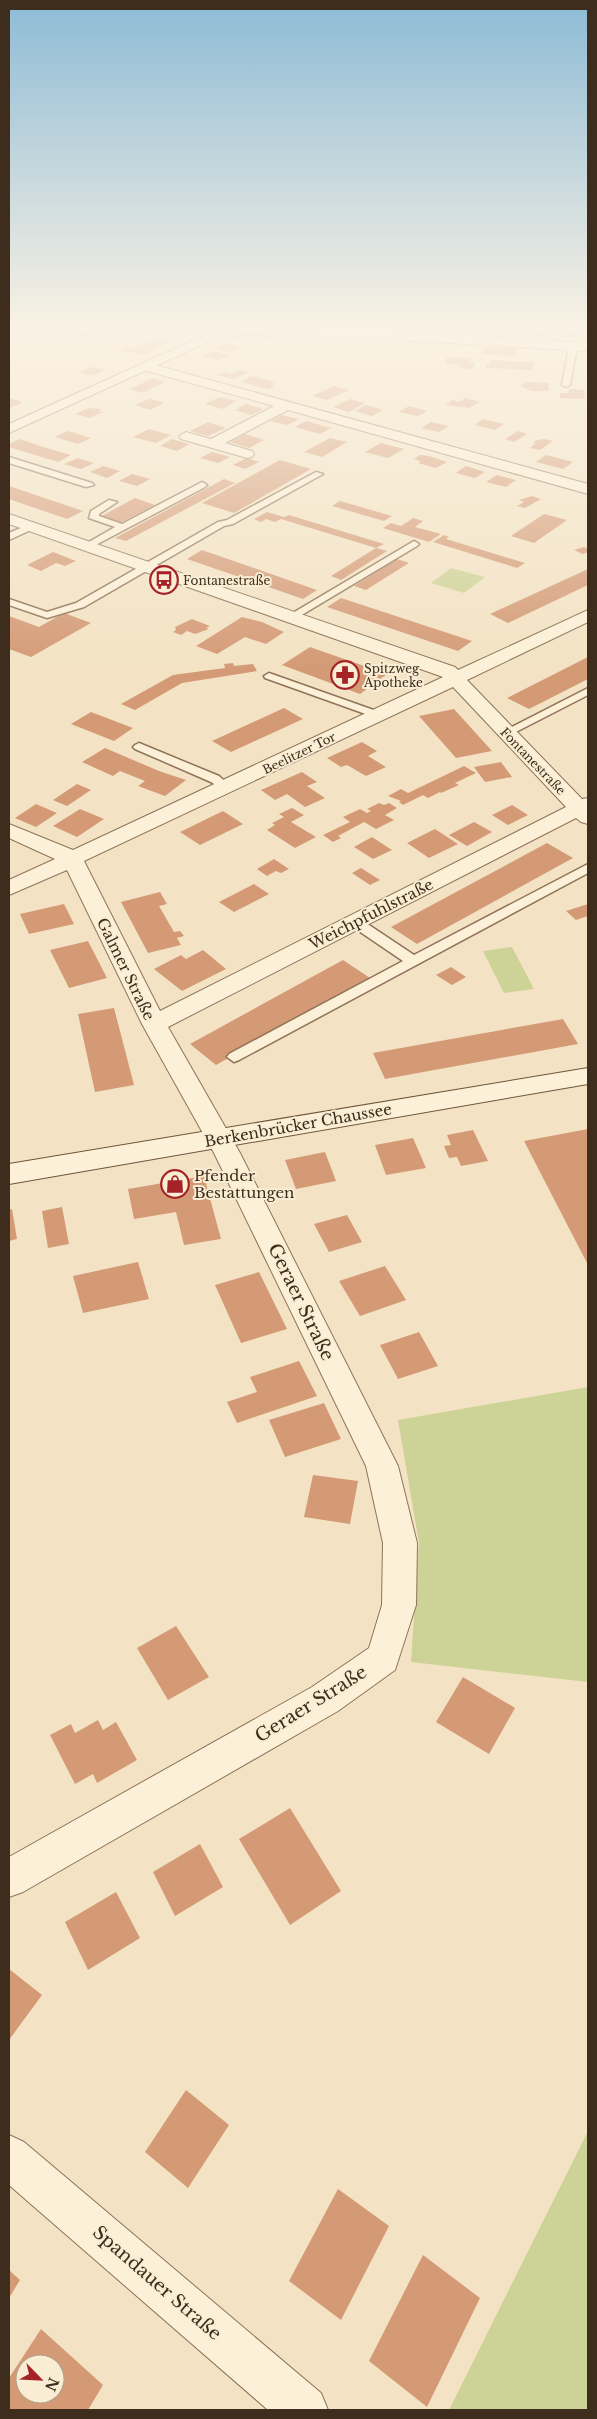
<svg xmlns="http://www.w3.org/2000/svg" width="597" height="2419" font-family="'Libre Baskerville',serif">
  <rect width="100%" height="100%" fill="#f3e3c4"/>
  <!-- green -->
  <path fill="#cdd296" d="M451 568 485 577 464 593 431 583Z
    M512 947 534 989 504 993 483 951Z
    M588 1387V1682L411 1662 419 1543 398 1420Z
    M588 2131V2410H449Z"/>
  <!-- building -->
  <path fill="#d49a76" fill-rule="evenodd" d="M80 331H93L89 337 77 336Z
    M527 331H550V337L526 335Z
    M564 331H576L575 338 563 337Z
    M243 333 278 335 276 339 242 337 241 340 228 339Z
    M158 338 172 341 142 355 120 350 126 347 132 349Z
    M228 343 242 347 231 352 214 349Z
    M483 347 517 348 516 356 482 354Z
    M213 351 229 355 219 360 203 356Z
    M447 357 470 359 469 362H475L473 369 459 368 460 365 445 364Z
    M490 360 535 362 533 370 486 368V365H489Z
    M91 367 105 370 94 375 81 374 84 372 80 371Z
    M239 370 248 372 233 379 218 375 225 372 232 374Z
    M252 376 275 382 270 384 275 386 268 389 240 382Z
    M153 378 165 382 142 393 130 389Z
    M526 382 549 383 548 391H532L520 386Z
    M334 386 349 390 327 400 312 396Z
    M569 389 584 390 585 399 560 398V393H568Z
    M220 397 236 401 222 409 205 404Z
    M9 398 23 402 10 408Z
    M465 398 480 402 469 408 445 405 453 400 459 402Z
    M149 399H151L164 403 150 410 135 405Z
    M350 399 365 403 349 412 333 407Z
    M246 404 263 409 251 415 235 410Z
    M366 405 383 410 372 416 355 411Z
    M409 406 427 411 418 416 399 412Z
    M88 408 102 409 98 411 103 412 90 418 75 414Z
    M282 415 299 419 288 425 270 421Z
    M483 419 504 424 495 430 475 425Z
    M306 421 313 423 331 428 320 434 295 427Z
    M208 422 226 428 208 436 190 431Z
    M431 422 449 426 439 432 421 428Z
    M149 429 171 435 156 443 133 437Z
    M68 431 91 438 78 444 55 437Z
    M518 431 527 434 514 442 505 439Z
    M245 434 264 440 249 448 230 442Z
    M330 438 347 442 322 457 304 452Z
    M20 439 43 447 71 455 58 462 9 447V444Z
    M172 439 189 444 177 451 160 446Z
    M544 439 553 441 540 450 530 448 536 443H533L537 440Z
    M381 443 404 449 388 458 365 452Z
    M212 452 230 457 218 463 200 458Z
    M420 455 429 456 447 462 436 468 418 463 421 461 414 459Z
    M546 455 573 462 563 469 536 462Z
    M78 458 94 463 81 469 64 464Z
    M246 458 259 462 245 469 233 465Z
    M280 460 311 469 234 513 202 503Z
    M103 466 120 471 107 478 90 472Z
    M466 466 485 472 475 478 456 473Z
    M132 474 150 479 137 486 119 481Z
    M497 475 516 480 506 487 486 482Z
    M224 479 235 483 126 541 115 538Z
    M9 486 83 511 67 519 9 499Z
    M532 496 541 499 525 508 517 506 524 502 519 500Z
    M135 498 155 505 120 523 100 517Z
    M340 501 392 516 384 521 332 506Z
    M267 512 284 517 289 515 384 544 376 548 281 519 275 522 266 519 261 522 254 519Z
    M544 514 567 520 534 543 511 536Z
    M413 518 423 521 415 527 441 534 429 542 383 528 391 523 401 526Z
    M444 535 449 537 446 539 525 563 517 568 433 542Z
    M584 547 588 549V552L583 554 574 550Z
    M376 548 387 551 341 580 331 576Z
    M202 550 317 590 303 599 187 559Z
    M53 552 76 561 65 566 56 563 41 571 27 565Z
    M397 559 409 563 366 590 354 586Z
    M588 569V585L508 623 490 614Z
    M341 598 472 641 458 651 327 607Z
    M64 613 91 623 31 657 9 649V616L39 627Z
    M242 617 262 622 284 632 266 644 245 637 217 654 196 646Z
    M192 619 210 626 206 628 209 629 195 634 187 631 181 635 173 632 176 630 175 627Z
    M310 647 387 674 360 694 282 665Z
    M588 657V679L529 709 507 698Z
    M233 663 234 666 253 664 257 671 182 683 135 710 121 704 173 675 225 668 224 664Z
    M284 708 303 719 231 752 212 741Z
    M454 709 492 751 456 758 419 716Z
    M91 712 133 728 114 741 71 724Z
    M362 742 377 751 368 756 386 767 366 776 347 765 341 767 327 758Z
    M105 748 159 771 186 780 165 796 138 786 145 781 120 771 113 776 82 762Z
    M501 762 512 777 485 782 474 767Z
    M464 766 476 773 455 783 459 785 441 793 440 792 428 798 423 795 403 805 399 802 401 801 388 796 401 789 408 793Z
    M302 772 317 782 307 786 325 798 305 807 287 794 275 800 261 790Z
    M77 784 91 790 67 806 53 800Z
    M379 803 384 805 389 803 397 808 385 815 394 820 376 829 364 822 338 836 341 838 333 842 323 835 350 822 343 817 360 809 367 813 371 811 367 809Z
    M36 804 57 813 36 827 15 818Z
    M512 805 528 815 508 825 492 815Z
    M292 808 304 815 291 822 316 837 295 848 267 830 275 825 272 823 284 817 279 814Z
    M80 809 104 819 77 837 53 826Z
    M223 811 243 824 200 845 180 832Z
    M474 822 492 832 467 846 449 835Z
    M435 829 458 844 429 858 407 843Z
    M372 837 392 850 373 859 354 847Z
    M547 843 573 858 417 944 391 927Z
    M274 859 289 869 281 873 276 871 267 876 257 869Z
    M361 868 380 880 370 885 352 873Z
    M254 884 269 894 234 912 219 902Z
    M160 892 167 904 159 906 174 932 180 931 184 936 177 938 181 945 148 953 121 902Z
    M64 904 74 924 29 934 20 914Z
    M588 904V916L576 920 566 911Z
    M88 941 107 978 69 988 50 950Z
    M203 950 226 969 182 991 154 969 181 955 186 959Z
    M343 960 370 978 216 1065 190 1044Z
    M451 967 466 977 452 985 436 975Z
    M114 1008 134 1085 95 1092 78 1014Z
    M563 1019 578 1044 385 1079 373 1053Z
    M588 1129V1265L524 1141Z
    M473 1130 488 1161 461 1166 457 1157 449 1158 444 1146 451 1145 447 1135Z
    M413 1138 426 1168 386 1175 375 1145Z
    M325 1152 336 1181 296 1189 285 1160Z
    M204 1176 221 1239 184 1245 176 1212 134 1219 128 1189Z
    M62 1207 69 1244 48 1248 42 1211Z
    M12 1209 17 1239 9 1241V1210Z
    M347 1215 362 1242 329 1252 314 1224Z
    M138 1262 149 1299 83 1313 73 1276Z
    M385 1266 406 1300 360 1316 339 1281Z
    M259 1272 287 1329 241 1343 215 1285Z
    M419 1332 438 1366 398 1379 380 1345Z
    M299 1361 317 1396 237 1423 227 1402 257 1392 250 1377Z
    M324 1403 341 1439 285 1457 269 1420Z
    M313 1475 358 1481 350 1524 304 1517Z
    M176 1626 209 1677 168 1700 137 1648Z
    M463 1677 515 1708 489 1754 436 1722Z
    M98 1720 103 1730 116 1722 137 1760 97 1783 93 1774 75 1784 50 1735 71 1724 75 1733Z
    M290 1808 341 1891 290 1925 239 1839Z
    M200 1844 223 1887 175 1916 153 1872Z
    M116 1892 140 1938 88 1970 65 1922Z
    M9 1969 42 1995 9 2040Z
    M186 2090 229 2125 188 2188 145 2152Z
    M338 2189 389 2226 341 2320 289 2281Z
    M423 2255 480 2298 427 2407 369 2361Z
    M9 2270 20 2280 9 2298Z
    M41 2329 103 2385 88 2410H9V2378ZM25 2364H55V2394H25Z"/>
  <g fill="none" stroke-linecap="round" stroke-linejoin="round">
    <defs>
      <path id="service" d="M573 344 577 346 570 385 566 387 562 385 569 346Z
        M9 457 92 483 94 485 86 487 9 463Z
        M316 472 323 474 233 524 224 526 84 607 47 618 9 605V599L47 612 76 603 218 522 227 520Z
        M202 482 207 485 205 487 90 548 82 546 115 527 89 518 91 511 109 500 117 502 99 514V516L122 524Z
        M30 524 33 525V529L9 540V533Z
        M414 541 419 544 417 546 295 619 291 620 286 617Z
        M269 673 382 713 384 715 382 717H374L265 678 264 676Z
        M588 688V695L510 735 506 736 500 733Z
        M139 743 219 776 232 788 226 792 211 782 135 749 133 747 135 745Z
        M588 864V873L239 1060 234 1062 227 1057 229 1054 403 961 350 925 348 922 350 919H360L414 955Z"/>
      <path id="minor" d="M301 331H382L588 343V351L307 335Z
        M148 363 588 484V494L288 410 225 443 252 451 254 454 252 457 247 458 181 439 179 436 186 432 211 439 274 406 143 370 141 367 143 364Z
        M9 514 455 667 458 670 588 610V622L467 680 582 799 588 798V824L581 822 576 818 168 1027 240 1153 398 1466 417 1543 416 1605 395 1670 338 1711 23 1892 9 1897V1857L312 1687 369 1648 382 1605 383 1543 366 1466 214 1153 142 1024 67 870 9 895V880L55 859 9 838V824L73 850 443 677 9 524ZM453 687 566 807 160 1011 84 861Z
        M9 2135 24 2142 321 2393 328 2410H268L9 2185Z"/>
      <path id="tertiary" d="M214 331H232L9 433V424Z"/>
      <path id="secondary" d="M588 1068V1084L9 1184V1164Z"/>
    </defs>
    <!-- service casing -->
    <use href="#service" stroke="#8f7358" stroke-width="3"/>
    <!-- minor casing -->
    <use href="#minor" stroke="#8f7358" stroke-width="2"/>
    <!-- tertiary casing -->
    <use href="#tertiary" stroke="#8f7358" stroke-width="2"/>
    <!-- secondary casing -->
    <use href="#secondary" stroke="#71543b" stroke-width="2"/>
    <!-- service -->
    <use href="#service" fill="#fcf0d8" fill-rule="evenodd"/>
    <!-- minor -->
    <use href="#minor" fill="#fcf0d8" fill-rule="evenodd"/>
    <!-- tertiary -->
    <use href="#tertiary" fill="#fcf0d8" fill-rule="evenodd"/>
    <!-- secondary -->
    <use href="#secondary" fill="#fcf0d8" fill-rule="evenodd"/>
  </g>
  <!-- sky -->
  <linearGradient id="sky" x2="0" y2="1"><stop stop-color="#8dbbd6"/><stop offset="0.49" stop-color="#faf2e4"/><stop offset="1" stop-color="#faf2e4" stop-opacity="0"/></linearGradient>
  <rect width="597" height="670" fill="url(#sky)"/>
  <!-- icons -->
  <defs>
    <symbol id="bus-ring" viewBox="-11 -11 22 22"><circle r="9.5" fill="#f9edd4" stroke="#a52227" stroke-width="1.5"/><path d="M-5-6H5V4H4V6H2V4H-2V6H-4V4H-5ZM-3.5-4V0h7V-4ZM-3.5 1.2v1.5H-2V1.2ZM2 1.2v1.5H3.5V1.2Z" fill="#a52227"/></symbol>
    <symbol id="pharmacy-ring" viewBox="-11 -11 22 22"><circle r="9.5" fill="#f9edd4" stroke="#a52227" stroke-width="1.5"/><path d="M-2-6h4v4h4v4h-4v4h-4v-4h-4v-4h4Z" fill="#a52227"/></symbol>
    <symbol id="shop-ring" viewBox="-11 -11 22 22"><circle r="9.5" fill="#f9edd4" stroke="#a52227" stroke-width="1.5"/><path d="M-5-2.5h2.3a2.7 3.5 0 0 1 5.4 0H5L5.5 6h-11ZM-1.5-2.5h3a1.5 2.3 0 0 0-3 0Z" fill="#a52227"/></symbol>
  </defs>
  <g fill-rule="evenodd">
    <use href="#bus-ring" x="148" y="564" width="32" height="32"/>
    <use href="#pharmacy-ring" x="329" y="659" width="32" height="32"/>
    <use href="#shop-ring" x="159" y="1168" width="32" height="32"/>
  </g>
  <g text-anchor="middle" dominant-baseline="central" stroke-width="4" stroke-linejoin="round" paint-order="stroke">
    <!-- far-poi labels -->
    <g font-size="12" fill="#3e2c1d" stroke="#f9edd4" text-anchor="start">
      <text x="183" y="580">Fontanestraße</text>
      <text x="364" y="668">Spitzweg<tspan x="364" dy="14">Apotheke</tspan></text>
    </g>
    <!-- far-street labels -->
    <g font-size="12" fill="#3e2c1d" stroke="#f9edd4">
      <text transform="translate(299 753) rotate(-26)">Beelitzer Tor</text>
      <text transform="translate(533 761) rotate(46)">Fontanestraße</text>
    </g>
    <!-- street labels -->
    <g font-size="15" fill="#3e2c1d" stroke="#f9edd4">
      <text transform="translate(371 914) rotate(-27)">Weichpfuhlstraße</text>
      <text transform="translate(126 969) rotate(64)">Galmer Straße</text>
      <text transform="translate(298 1125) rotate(-10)">Berkenbrücker Chaussee</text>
    </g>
    <!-- poi labels -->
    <g font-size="15" fill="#3e2c1d" stroke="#f9edd4" text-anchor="start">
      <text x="194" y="1175">Pfender<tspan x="194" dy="17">Bestattungen</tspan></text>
    </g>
    <!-- near-street labels -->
    <g font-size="18" fill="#3e2c1d" stroke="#f9edd4">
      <text transform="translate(301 1302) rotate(64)">Geraer Straße</text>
      <text transform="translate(311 1704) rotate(-32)">Geraer Straße</text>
      <text transform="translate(157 2283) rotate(41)">Spandauer Straße</text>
    </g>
  </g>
  <!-- border -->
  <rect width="597" height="2419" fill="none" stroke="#3e2c1d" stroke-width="20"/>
  <!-- north arrow -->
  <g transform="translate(40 2379) rotate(114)"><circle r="24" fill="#f9edd4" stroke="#aea08b"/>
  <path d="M0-4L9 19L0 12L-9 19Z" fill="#a52227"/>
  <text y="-8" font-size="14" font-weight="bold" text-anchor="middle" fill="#3e2c1d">N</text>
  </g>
</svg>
